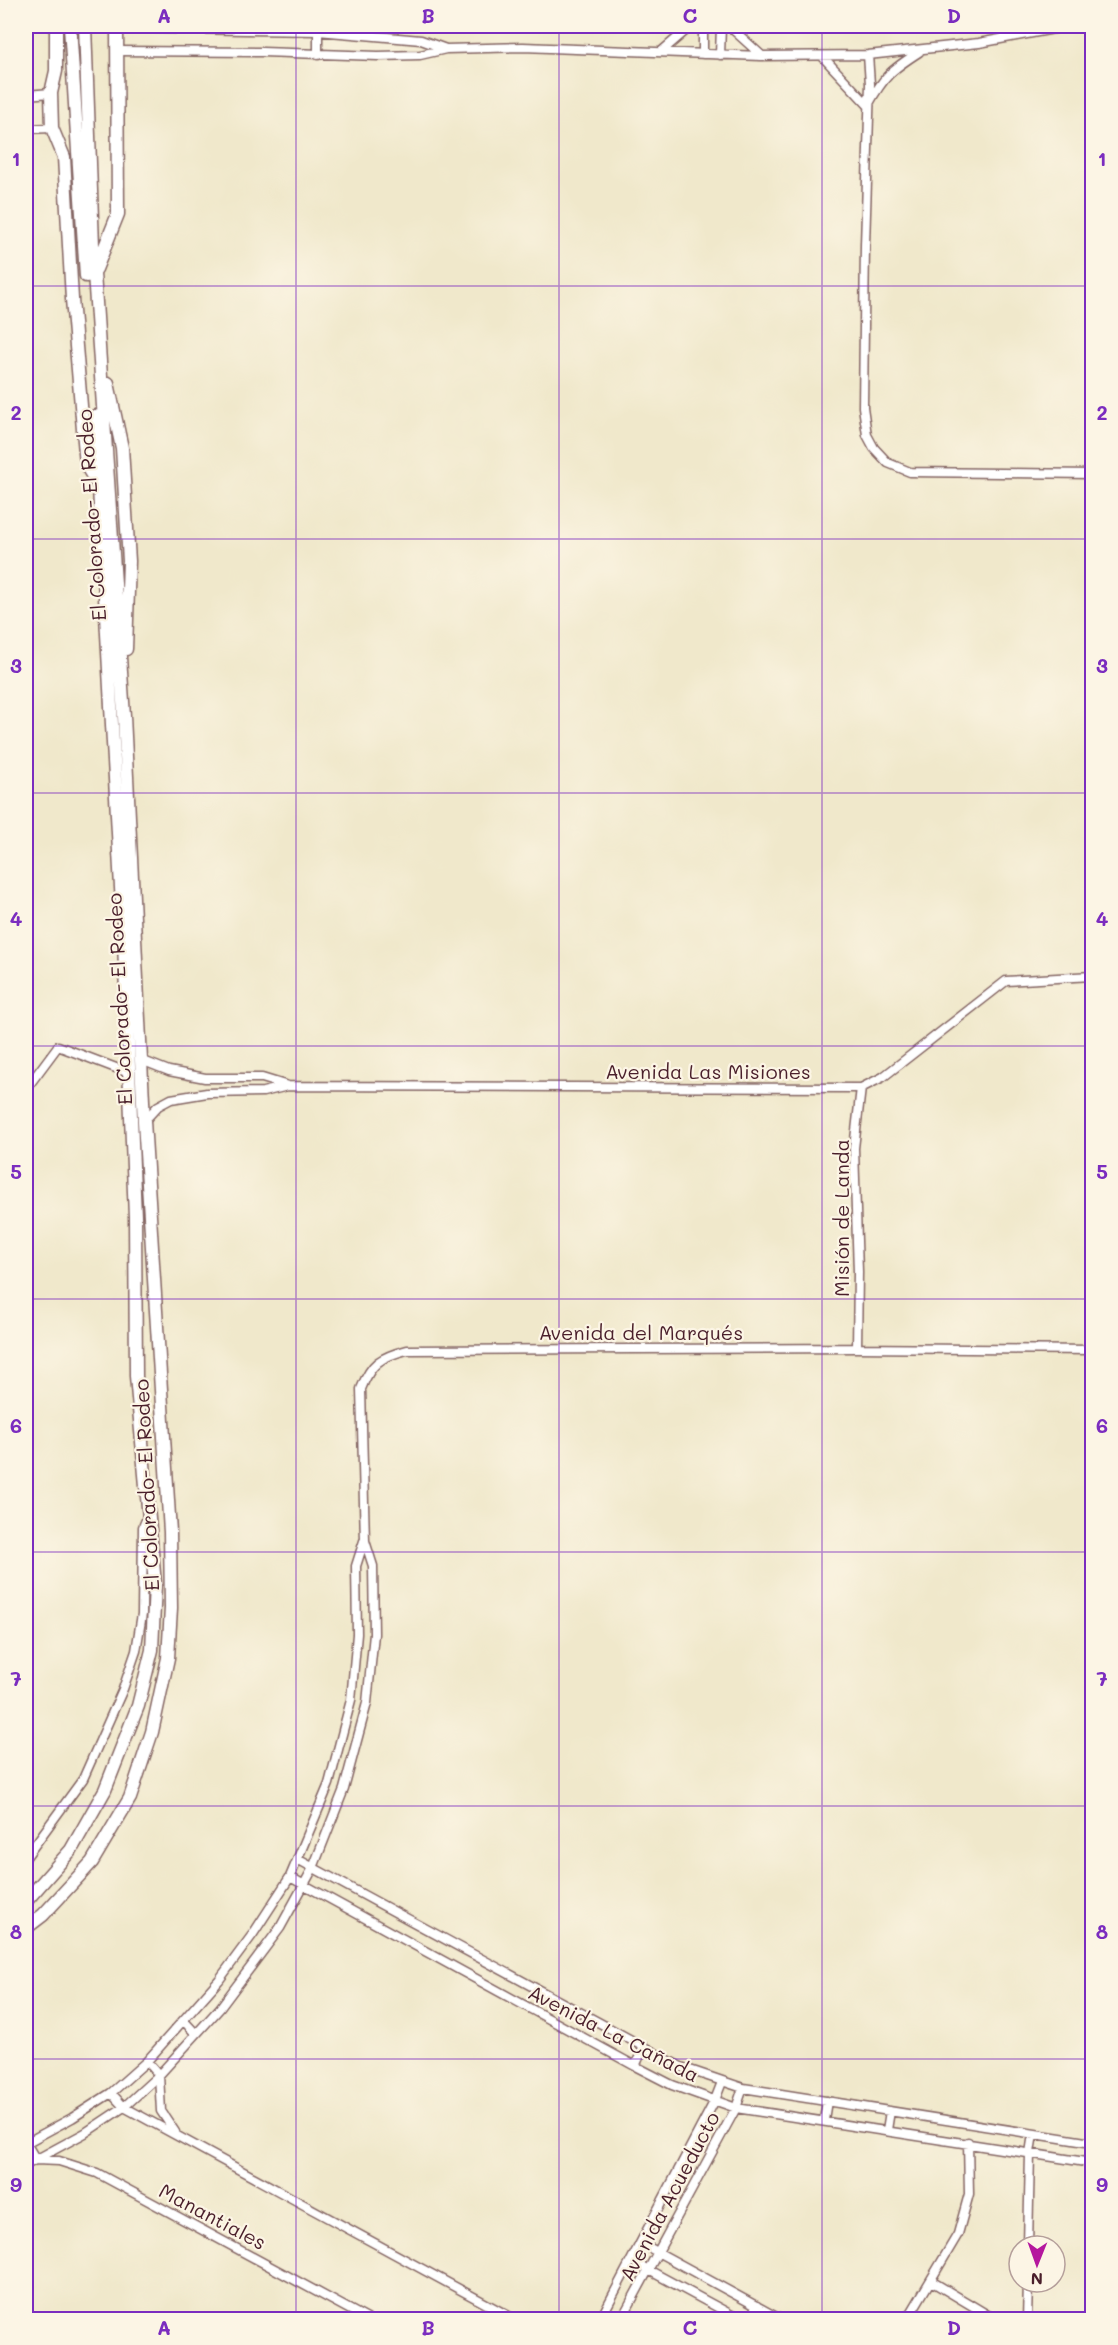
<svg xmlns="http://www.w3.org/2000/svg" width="1118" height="2345" font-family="Mali,sans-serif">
  <rect width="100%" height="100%" fill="#fcf5e5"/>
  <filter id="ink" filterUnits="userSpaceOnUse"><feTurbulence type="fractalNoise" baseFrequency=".0167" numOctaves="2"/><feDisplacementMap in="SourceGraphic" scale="12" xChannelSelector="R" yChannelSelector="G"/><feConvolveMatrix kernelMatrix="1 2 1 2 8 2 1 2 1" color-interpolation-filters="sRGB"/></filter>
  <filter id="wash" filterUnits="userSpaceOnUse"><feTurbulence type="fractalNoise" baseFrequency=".008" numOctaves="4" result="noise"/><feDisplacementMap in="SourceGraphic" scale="24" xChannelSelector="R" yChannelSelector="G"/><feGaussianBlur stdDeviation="1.35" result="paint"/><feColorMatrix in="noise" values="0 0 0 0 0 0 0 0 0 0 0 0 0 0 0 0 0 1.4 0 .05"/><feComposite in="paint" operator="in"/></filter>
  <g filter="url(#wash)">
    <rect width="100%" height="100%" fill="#f0e8cb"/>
  </g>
  <g filter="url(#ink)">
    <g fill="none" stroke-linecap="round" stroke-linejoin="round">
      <defs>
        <path id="street" d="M703 26V54
          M729 26 761 55
          M117 28 318 31 421 40 446 49
          M117 51 262 52 378 56 420 55 446 49 523 47 761 56 868 55 979 43 1070 26
          M662 51 691 26
          M318 55V26
          M720 55 721 26
          M868 55 870 84 865 245 863 407 867 435 874 448 888 463 910 472 1092 474
          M822 56 868 105C884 76 891 70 919 52
          M26 95 51 93
          M26 129 52 128
          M141 1060 169 1071 205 1078H262L288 1086
          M26 1089 58 1046 129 1073
          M144 1121 158 1106 171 1099 207 1093 263 1092 288 1086 861 1088 883 1077 1006 981 1092 976
          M857 1348 858 1272 854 1148 861 1088
          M26 1857 83 1779 123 1689 136 1651 142 1614 143 1527 148 1515
          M299 1860 681 2067 743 2088 1092 2143
          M290 1877 635 2066 672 2085 736 2108 1092 2163
          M184 2021 196 2034
          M147 2061 159 2075 161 2111 175 2132
          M635 2066 644 2047
          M111 2093 124 2107 516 2320
          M824 2120 827 2101
          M887 2130 890 2111
          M26 2143 72 2118 111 2093 147 2061 219 1980 253 1934 290 1877 329 1784 351 1700 357 1634 356 1566 364 1541
          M26 2143 36 2160 59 2161 97 2173 369 2320
          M26 2165 85 2133 124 2107 159 2075 220 2008 280 1928 313 1868 344 1789 367 1703 374 1634 373 1566 365 1541 361 1389C371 1363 380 1357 407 1350L857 1348 1092 1350
          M641 2243 782 2320
          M1028 2246 1030 2153 1033 2134
          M632 2261 741 2320
          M931 2281 996 2320
          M600 2320 715 2100 722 2082
          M621 2320 736 2108 743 2088
          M749 2320 757 2306
          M907 2320 958 2234 969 2194 968 2142
          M1027 2320 1028 2282"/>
        <path id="secondary" d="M56 26V71L51 93 52 128 64 157 72 299 86 465 97 483
          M70 26 86 276
          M96 269 118 214 117 26
          M108 383 122 448 129 561 126 649
          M26 1901 71 1850 105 1790 138 1706 152 1650 155 1584 136 1376 135 1217 124 942 95 416
          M26 1928 43 1915 92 1862 130 1798 152 1732 168 1658 171 1608 170 1532 144 1121 124 716 94 273 85 26"/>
      </defs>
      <!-- street casing -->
      <use href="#street" stroke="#846563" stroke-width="11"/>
      <!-- secondary casing -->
      <use href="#secondary" stroke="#846563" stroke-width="15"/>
      <!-- street -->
      <use href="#street" stroke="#fff" stroke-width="8"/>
      <!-- secondary -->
      <use href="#secondary" stroke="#fff" stroke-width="12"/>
    </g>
  </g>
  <!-- grid -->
  <path fill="none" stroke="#7b2cbf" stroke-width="1.5" stroke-opacity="0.55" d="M296 26V2320M559 26V2320M822 26V2320M26 286H1092M26 539H1092M26 793H1092M26 1046H1092M26 1299H1092M26 1552H1092M26 1806H1092M26 2059H1092"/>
  <g text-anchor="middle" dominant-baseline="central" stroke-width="4.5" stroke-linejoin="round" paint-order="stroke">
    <!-- street labels -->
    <g font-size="20" fill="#4a1f2b" stroke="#fcf5e5">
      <text transform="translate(91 515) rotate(-94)">El Colorado- El Rodeo</text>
      <text transform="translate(119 999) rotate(-93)">El Colorado- El Rodeo</text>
      <text x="708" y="1071">Avenida Las Misiones</text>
      <text transform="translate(841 1218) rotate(-90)">Misión de Landa</text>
      <text x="641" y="1332">Avenida del Marqués</text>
      <text transform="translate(146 1485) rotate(-93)">El Colorado- El Rodeo</text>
      <text transform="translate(614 2033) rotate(27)">Avenida La Cañada</text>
      <text transform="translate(669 2196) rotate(-62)">Avenida Acueducto</text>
      <text transform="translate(213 2216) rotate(28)">Manantiales</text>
    </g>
  </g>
  <!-- margin -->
  <rect width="1118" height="2345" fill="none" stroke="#fcf5e5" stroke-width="66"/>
  <!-- north arrow -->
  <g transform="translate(1037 2264) rotate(181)"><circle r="28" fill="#fcf5e5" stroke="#b59f9b" stroke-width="1.5"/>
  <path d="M0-4.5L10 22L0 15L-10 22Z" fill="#b5179e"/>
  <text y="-9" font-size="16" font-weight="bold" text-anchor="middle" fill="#4a1f2b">N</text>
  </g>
  <rect x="33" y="33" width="1052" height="2279" fill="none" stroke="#7b2cbf" stroke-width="2"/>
  <g font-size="20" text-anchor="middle" font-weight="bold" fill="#7b2cbf">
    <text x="164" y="23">A</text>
    <text x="428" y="23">B</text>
    <text x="690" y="23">C</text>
    <text x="954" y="23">D</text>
    <text x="16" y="166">1</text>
    <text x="1102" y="166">1</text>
    <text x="16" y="420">2</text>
    <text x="1102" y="420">2</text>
    <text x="16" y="673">3</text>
    <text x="1102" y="673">3</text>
    <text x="16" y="926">4</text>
    <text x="1102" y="926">4</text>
    <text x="16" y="1179">5</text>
    <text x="1102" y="1179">5</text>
    <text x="16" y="1433">6</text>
    <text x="1102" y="1433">6</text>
    <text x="16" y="1686">7</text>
    <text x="1102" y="1686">7</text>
    <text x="16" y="1939">8</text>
    <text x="1102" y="1939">8</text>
    <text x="16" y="2192">9</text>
    <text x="1102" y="2192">9</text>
    <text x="164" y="2335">A</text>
    <text x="428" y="2335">B</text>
    <text x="690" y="2335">C</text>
    <text x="954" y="2335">D</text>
  </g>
</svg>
